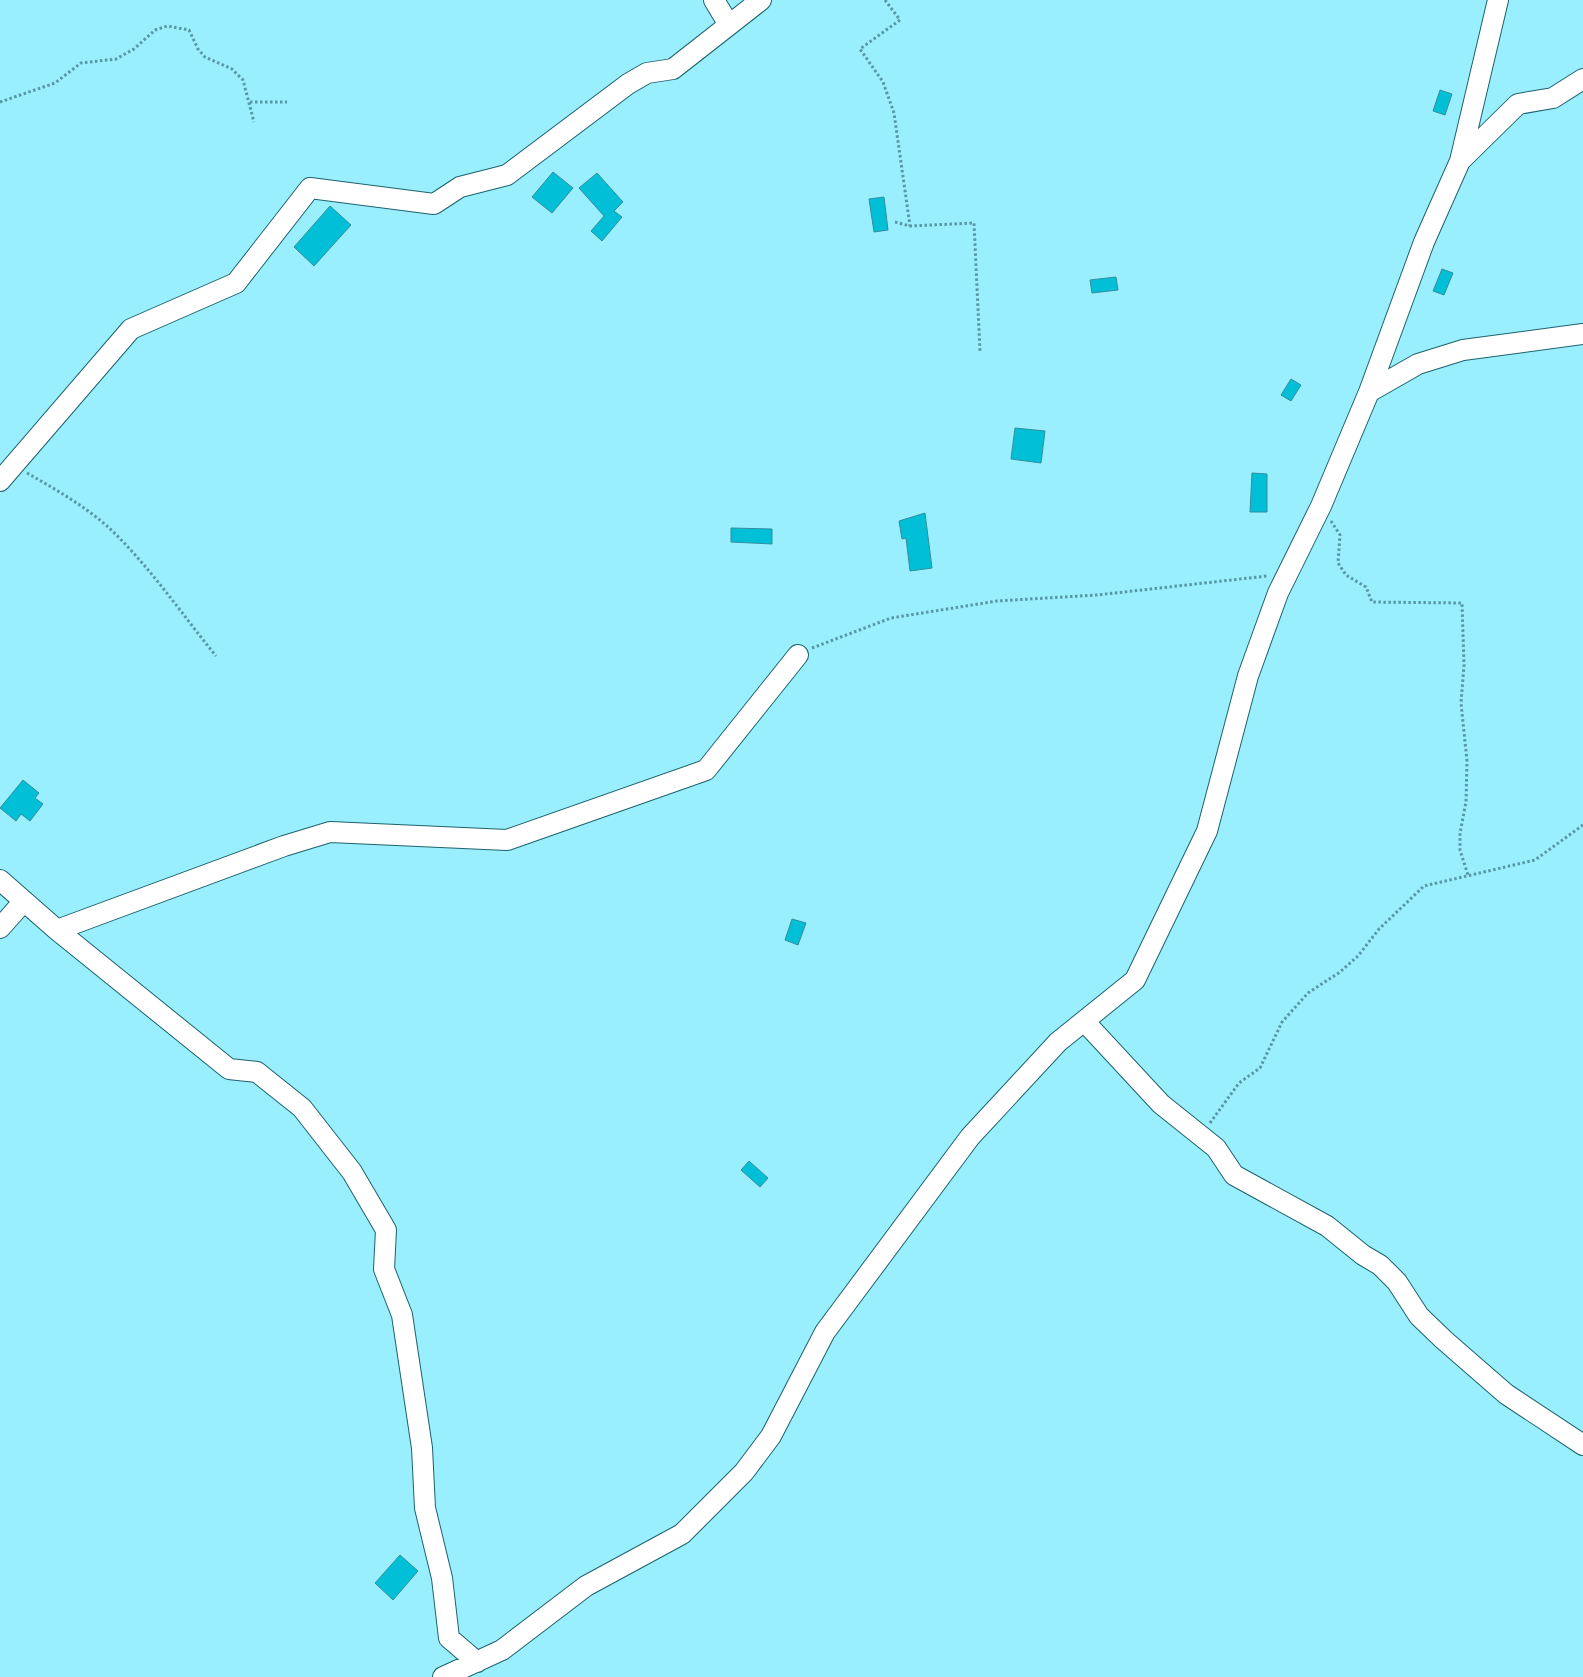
<svg xmlns="http://www.w3.org/2000/svg" width="1583" height="1677" font-family="'Noto Sans',sans-serif">
  <rect width="100%" height="100%" fill="#99effe"/>
  <!-- building -->
  <path fill="#01bfd6" stroke="#358e9c" d="M1440 90 1452 94 1445 115 1433 111Z
    M553 172 573 188 552 213 532 197Z
    M597 173 623 202 614 211 622 217 602 241 591 231 604 216 579 188Z
    M884 197 888 230 874 232 869 199Z
    M330 206 351 225 314 266 294 247Z
    M1442 269 1453 273 1444 295 1433 291Z
    M1116 277 1118 290 1092 293 1090 280Z
    M1291 379 1301 385 1291 401 1281 395Z
    M1015 428 1045 431 1041 463 1011 459Z
    M1252 473 1267 474V512H1250Z
    M925 513 932 568 910 571 906 538 902 539 899 521Z
    M731 528 772 529V544L731 542Z
    M23 780 39 793 35 798 43 804 30 821 21 814 16 821 0 808Z
    M792 919 806 923 798 945 785 940Z
    M749 1161 768 1178 760 1187 741 1170Z
    M400 1555 418 1571 393 1600 375 1583Z"/>
  <g fill="none" stroke-linecap="round" stroke-linejoin="round">
    <defs>
      <path id="minor" d="M714 0 729 25
        M1460 161 1518 104 1553 98 1583 79
        M1369 392 1418 364 1463 350 1583 334
        M0 481 131 329 236 283 310 188 434 204 460 187 507 175 628 84 647 73 673 69 761 0
        M0 880 57 930 229 1069 257 1072 302 1108 352 1172 386 1230 384 1269 402 1315 422 1448 425 1508 442 1578 449 1638 477 1662
        M0 928 24 901
        M57 930 284 846 330 832 507 840 706 770 798 655
        M1084 1021 1161 1104 1216 1148 1234 1175 1327 1226 1363 1255 1380 1265 1397 1282 1419 1316 1444 1340 1506 1394 1583 1445
        M443 1677 502 1650 586 1586 682 1534 744 1472 771 1436 825 1332 970 1137 1058 1042 1135 980 1207 831 1248 676 1278 593 1321 506 1369 392 1424 242 1460 161 1498 0"/>
    </defs>
    <!-- minor casing -->
    <use href="#minor" stroke="#1e626d" stroke-width="22"/>
    <!-- path -->
    <path stroke="#5698a3" stroke-width="3" stroke-dasharray="2.5 2.5" stroke-linecap="butt" d="M885 0 900 20 860 49 883 82 894 113 910 226
      M0 102 55 83 81 63 116 59 134 49 155 30 167 26 189 30 198 49 205 57 232 69 243 80 254 122
      M250 102H287
      M895 222 910 226 974 223 980 351
      M27 473C55 489 83 505 107 526 148 564 181 613 216 656
      M1331 521 1340 535 1338 563 1346 575 1366 587 1372 602 1462 603 1464 665 1461 703 1467 761 1466 802 1460 833V850L1468 875
      M812 648 891 618 997 601 1097 595 1267 576
      M1210 1123 1239 1083 1260 1068 1282 1022 1308 993 1340 972 1358 956 1379 929 1424 886 1535 860 1583 825"/>
    <!-- minor -->
    <use href="#minor" stroke="#fff" stroke-width="20"/>
  </g>
</svg>
